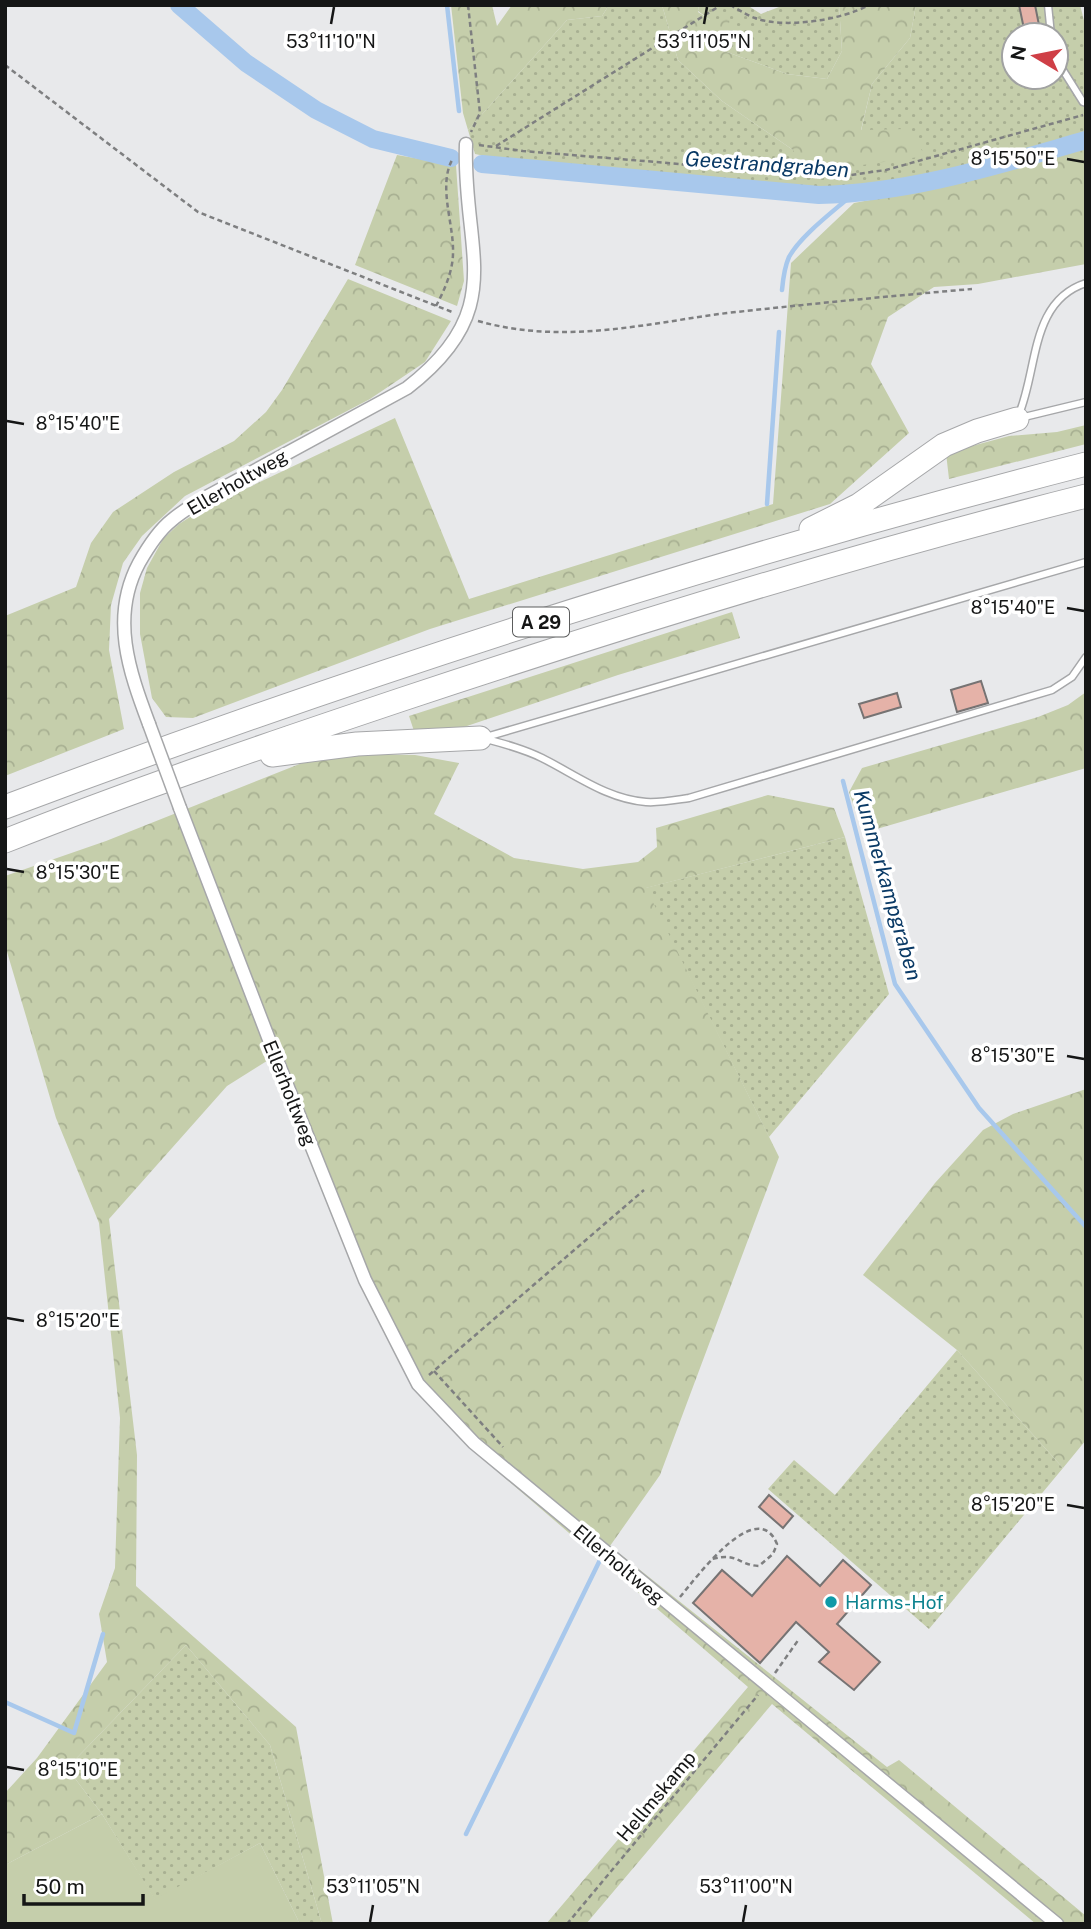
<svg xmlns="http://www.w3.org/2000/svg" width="1091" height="1929" font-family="'Public Sans',sans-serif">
  <defs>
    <pattern id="grass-dots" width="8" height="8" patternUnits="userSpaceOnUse" patternTransform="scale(1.75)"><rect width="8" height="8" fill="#c5ceab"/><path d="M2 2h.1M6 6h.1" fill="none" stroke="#a8b092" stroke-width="1.8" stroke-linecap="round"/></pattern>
    <pattern id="forest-crowns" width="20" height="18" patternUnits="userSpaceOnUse" patternTransform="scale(1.75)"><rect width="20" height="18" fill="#c5ceab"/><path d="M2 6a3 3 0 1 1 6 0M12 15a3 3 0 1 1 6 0" fill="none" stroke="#a8b092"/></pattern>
  </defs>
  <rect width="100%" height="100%" fill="#e8e9eb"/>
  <!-- grass -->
  <path fill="url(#grass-dots)" fill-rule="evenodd" d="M609 5H662L678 60 722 101 793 150 861 131 872 84 910 38 916 5H1080L1086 28V134C997 159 910 187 818 192L515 162 475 154 468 130 567 20 602 16ZM1014 35H1056V77H1014Z
    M699 5H747L761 14 779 7 776 5H839L842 51 827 79 787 74 724 51 710 20 698 11Z
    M845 837 889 994 769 1137 645 888Z
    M957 1350 1063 1468 929 1629 768 1489 794 1460 835 1495Z
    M186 1645 270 1745 322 1924H300L260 1843 155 1900 102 1814 67 1768Z"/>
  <!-- forest -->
  <path fill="url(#forest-crowns)" d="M451 5H492L497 26 512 5H609L602 16 567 20 468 130 463 113Z
    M662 5H699L698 12 710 20 730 18 724 51 787 74 827 79 842 51 839 5H916L910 38 872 84 861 130 906 129 926 156 806 173 793 150 722 101 678 60Z
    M1086 146V264L978 284 934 287 888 317 871 364 909 433 830 504 430 629 193 718 166 717 152 698 140 634V593L147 568 163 539 179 524 201 510 395 418 469 599 773 504 791 263 854 203 945 186Z
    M397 155 456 165 464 281 457 306 355 265Z
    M348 279 451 321 425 362 370 399 185 496 142 536 123 563 111 605 109 650 124 729 5 776V616L76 587 91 543 113 512 174 472 234 441 266 412 282 390Z
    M1086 425V444L949 479 946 453 1009 436 1057 432Z
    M732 612 740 638 618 675 461 728 414 731 409 716Z
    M1086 692V768L863 833 849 792 862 768 1038 717 1068 705Z
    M358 754 415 755 459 763 434 814 514 858 583 869 638 862 657 847 656 828 768 795 834 808 845 837 646 888 779 1157 660 1475 610 1546 887 1767 899 1760 1086 1916V1924H1036L772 1704 586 1924H546L748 1687 468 1446 415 1386 270 1059 227 1086 109 1219 137 1455 136 1586 296 1727 333 1924H322L270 1745 186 1645 67 1768 102 1814 5 1865V1793L37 1758 107 1662 99 1614 115 1568 120 1418 99 1223 56 1118 5 945V876L106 841 302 763Z
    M1086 1089V1440L1063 1468 957 1350 863 1275 935 1183 983 1130 1013 1114Z"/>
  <!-- pitch -->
  <path fill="#c5ceab" d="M102 1814 155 1899 260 1843 300 1924H5V1865Z"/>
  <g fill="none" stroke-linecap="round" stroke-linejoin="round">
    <!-- stream -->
    <path stroke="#a8c8ec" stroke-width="4.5" d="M447 5 459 111
      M782 290C783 279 784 268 789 257 801 235 834 211 853 194
      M767 504 779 332
      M843 781 895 984 979 1108 1086 1227
      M5 1702 74 1733 103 1634
      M466 1834 600 1560"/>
    <!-- canal -->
    <path stroke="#a8c8ec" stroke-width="18" d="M179 5 246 63 316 110 373 139 451 158
      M482 164 819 195C911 193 998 165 1086 140"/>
  </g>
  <!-- building -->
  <path fill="#e5b2a8" stroke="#767373" stroke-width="2" d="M1019 5H1035L1039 25 1024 29Z
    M981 681 988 703 957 712 951 690Z
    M897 693 901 707 864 718 859 704Z
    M769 1495 793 1516 783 1528 759 1507Z
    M787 1556 820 1586 843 1560 871 1585 837 1624 880 1662 854 1690 819 1662 829 1652 796 1622 760 1663 693 1603 722 1570 752 1596Z"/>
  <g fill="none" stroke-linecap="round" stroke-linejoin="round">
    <defs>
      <path id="lane" d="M1048 5 1051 35
        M1056 52 1061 67 1083 102 1086 103
        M1019 414C1038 369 1030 301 1086 283
        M1020 418 1086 402
        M486 737 1086 562
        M486 739C505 744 524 749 542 758 576 775 607 799 646 802 660 803 675 800 689 798L1052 690 1072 677 1086 657"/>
      <path id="street" d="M149 724C129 671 110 617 139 563 148 547 158 531 172 520 180 513 190 507 199 501L407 388C511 308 462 251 466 144
        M180 808 273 1050 365 1280 418 1384 474 1443 1057 1924"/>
      <path id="highway" d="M811 529 859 505 944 445 977 431 1017 419
        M272 755 357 744 480 738
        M5 807C359 674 720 558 1086 464
        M5 841C136 789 269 744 403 699 628 624 856 554 1086 496"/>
    </defs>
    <!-- lane casing -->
    <use href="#lane" stroke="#a6a7a9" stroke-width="9"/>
    <!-- street casing -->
    <use href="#street" stroke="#a6a7a9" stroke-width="15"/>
    <!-- highway casing -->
    <use href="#highway" stroke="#a6a7a9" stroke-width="25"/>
    <!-- path -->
    <path stroke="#7e7f80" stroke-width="2.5" stroke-dasharray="5 3.5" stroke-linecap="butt" d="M468 5 480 113 471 132
      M730 5C738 9 746 15 755 18 784 29 842 20 869 5
      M5 65 198 212 452 312
      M479 145 523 151 837 177 886 170 1083 115
      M496 146 721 5
      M436 306C444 291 453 271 453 253 454 224 438 187 452 160
      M478 321C563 345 643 324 727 313 809 304 890 296 972 289
      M434 1371 503 1447
      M429 1375 644 1190
      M680 1597C696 1578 757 1495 777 1544L773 1554 759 1566C738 1565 738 1552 712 1559
      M775 1673 799 1639
      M567 1924 758 1695"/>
    <!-- lane -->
    <use href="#lane" stroke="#fff" stroke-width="6"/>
    <!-- street -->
    <use href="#street" stroke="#fff" stroke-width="12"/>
    <!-- highway -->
    <use href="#highway" stroke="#fff" stroke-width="23"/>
    <defs>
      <path id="street-bridge" d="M149 724 180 808"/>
    </defs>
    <!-- street-bridge casing -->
    <use href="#street-bridge" stroke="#a6a7a9" stroke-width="15" stroke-linecap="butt"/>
    <!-- street-bridge -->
    <use href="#street-bridge" stroke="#fff" stroke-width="12"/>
  </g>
  <!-- ticks -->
  <path fill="none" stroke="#151616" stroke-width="2.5" d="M331 24 334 7M704 24 707 7M1067 159 1084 162M7 421 24 424M1067 608 1084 611M7 869 24 872M1067 1056 1084 1059M7 1318 24 1321M1067 1505 1084 1508M7 1767 24 1770M370 1922 373 1905M743 1922 746 1905"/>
  <!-- markers -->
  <circle fill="#0f9aa8" stroke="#fff" stroke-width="2.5" cx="831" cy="1602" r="7"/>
  <g text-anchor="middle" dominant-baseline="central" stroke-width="7" stroke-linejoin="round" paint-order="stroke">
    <!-- shield labels -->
    <rect fill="#fff" stroke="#5b5c5c" stroke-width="2" x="513" y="607.5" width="56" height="29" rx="5"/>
    <g font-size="18" font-weight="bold" fill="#151616">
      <text x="541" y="622">A 29</text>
    </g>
    <!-- street labels -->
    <g font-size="19" fill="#151616" stroke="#fff">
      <text transform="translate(237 482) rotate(-30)">Ellerholtweg</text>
      <text transform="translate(290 1093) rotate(68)">Ellerholtweg</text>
      <text transform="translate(619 1564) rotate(40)">Ellerholtweg</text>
      <text transform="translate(656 1796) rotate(-50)">Hellmskamp</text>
    </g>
    <!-- culture labels -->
    <g font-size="19" fill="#0d838f" stroke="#fff" text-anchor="start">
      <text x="845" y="1602">Harms-Hof</text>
    </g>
    <!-- water labels -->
    <g font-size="21" font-style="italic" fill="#093965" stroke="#fff">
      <text transform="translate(767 164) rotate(4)">Geestrandgraben</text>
      <text transform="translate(888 885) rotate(74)">Kummerkampgraben</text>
    </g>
  </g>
  <g font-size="18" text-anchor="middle" fill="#151616" stroke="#fff" stroke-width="7" stroke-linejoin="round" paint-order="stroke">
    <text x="331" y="48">53°11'10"N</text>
    <text x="704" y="48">53°11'05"N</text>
    <text x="1013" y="165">8°15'50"E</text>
    <text x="78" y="430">8°15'40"E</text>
    <text x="1013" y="614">8°15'40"E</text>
    <text x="78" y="879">8°15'30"E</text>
    <text x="1013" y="1062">8°15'30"E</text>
    <text x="78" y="1327">8°15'20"E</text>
    <text x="1013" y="1511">8°15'20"E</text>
    <text x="78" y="1776">8°15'10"E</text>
    <text x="373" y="1893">53°11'05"N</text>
    <text x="746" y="1893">53°11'00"N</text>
  </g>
  <!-- border -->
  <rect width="1091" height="1929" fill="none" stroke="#151616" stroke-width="14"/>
  <!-- north arrow -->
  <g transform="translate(1035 56) rotate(280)"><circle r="33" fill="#ffffff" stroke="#a1a2a2" stroke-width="2"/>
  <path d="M0-5L12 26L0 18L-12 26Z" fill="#cf3f46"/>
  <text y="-10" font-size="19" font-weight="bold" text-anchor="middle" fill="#151616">N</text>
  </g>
  <!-- scale -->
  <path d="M24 1894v10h119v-10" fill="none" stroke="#151616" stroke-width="3.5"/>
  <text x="35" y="1894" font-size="21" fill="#151616" stroke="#ffffff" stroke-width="5" paint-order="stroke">50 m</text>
</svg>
